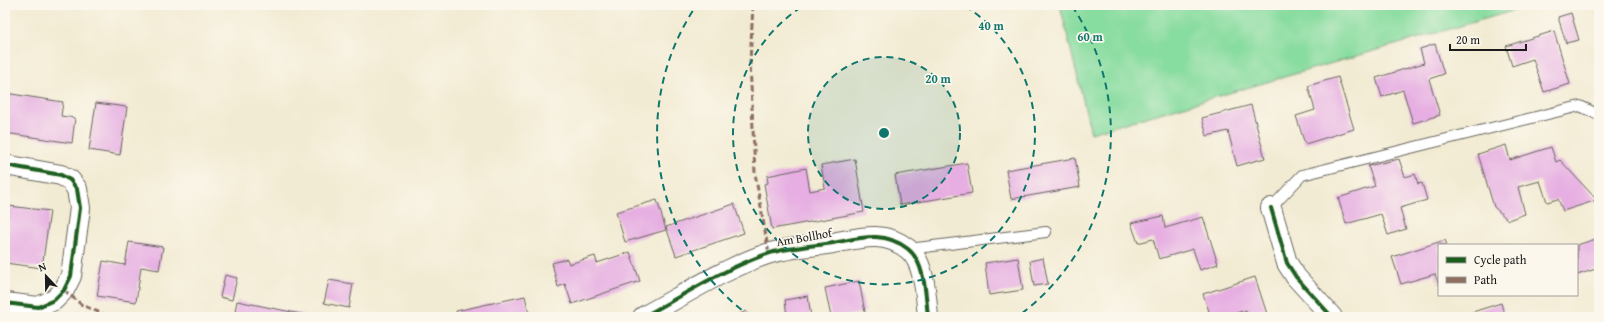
<svg xmlns="http://www.w3.org/2000/svg" width="1604" height="322" font-family="'Gentium Book Plus',serif">
  <rect width="100%" height="100%" fill="#fbf7ec"/>
  <filter id="ink" filterUnits="userSpaceOnUse"><feTurbulence type="fractalNoise" baseFrequency=".025" numOctaves="2"/><feDisplacementMap in="SourceGraphic" scale="8" xChannelSelector="R" yChannelSelector="G"/><feConvolveMatrix kernelMatrix="1 2 1 2 8 2 1 2 1" color-interpolation-filters="sRGB"/></filter>
  <filter id="wash" filterUnits="userSpaceOnUse"><feTurbulence type="fractalNoise" baseFrequency=".012" numOctaves="4" result="noise"/><feDisplacementMap in="SourceGraphic" scale="16" xChannelSelector="R" yChannelSelector="G"/><feGaussianBlur stdDeviation="0.9" result="paint"/><feColorMatrix in="noise" values="0 0 0 0 0 0 0 0 0 0 0 0 0 0 0 0 0 1.4 0 .05"/><feComposite in="paint" operator="in"/></filter>
  <g filter="url(#wash)">
    <rect width="100%" height="100%" fill="#f2ebd3"/>
    <!-- green -->
    <path fill="#87dc9f" stroke="#527c5e" d="M1060 5H1533L1091 133Z"/>
    <g id="blocks">
      <!-- building -->
      <path fill="#e6aee2" d="M1571 13 1579 40 1566 43 1558 17Z
        M1554 31 1570 84 1544 92 1533 59 1512 66 1506 46Z
        M1435 44 1444 74 1429 79 1440 115 1413 123 1403 90 1382 97 1376 78 1424 63 1420 49Z
        M1338 77 1354 129 1305 144 1296 116 1315 110 1308 86Z
        M5 93 63 102 61 116 75 118 72 143 5 133Z
        M96 103 127 107 120 155 89 150Z
        M1251 105 1265 158 1237 166 1228 131 1207 136 1202 118Z
        M1506 145 1510 160 1551 147 1556 162 1560 160 1597 200 1563 211 1558 199 1547 202 1540 181 1518 187 1525 214 1508 220 1494 207 1478 154Z
        M1075 158 1080 187 1011 199 1006 170Z
        M855 159 864 212 772 229 764 184 768 183 767 176 806 168 810 191 825 188 821 165Z
        M1399 159 1405 177 1415 174 1418 184 1422 183 1427 200 1400 208 1406 229 1388 235 1381 214 1346 224 1338 198 1375 186 1368 166Z
        M967 163 972 193 900 205 895 175Z
        M657 200 666 230 625 242 616 212Z
        M734 204 744 233 676 256 666 227Z
        M9 206 50 211 42 268 5 263V239Z
        M1163 216 1165 228 1203 217 1218 264 1200 270 1193 249 1159 259 1153 239 1138 243 1131 223Z
        M1599 238V268L1577 275V245Z
        M1445 240 1447 245H1439V285L1435 274 1401 284 1392 257Z
        M129 242 163 247 159 270 141 267 136 302 97 296 103 261 125 265Z
        M630 252 640 281 572 304 565 284 558 287 552 263 567 259 569 264 595 256 597 263Z
        M1018 258 1023 290 989 295 985 263Z
        M1043 258 1048 284 1034 286 1030 261Z
        M225 275 237 278 232 300 220 297Z
        M1255 277 1268 317H1249L1246 310 1222 317H1211L1203 294Z
        M329 280 353 284 349 308 324 303Z
        M859 281 865 312 841 317H831L825 288Z
        M525 296 530 317H457L456 311Z
        M808 296 811 317H787L785 300Z
        M237 301 306 315V317H234Z
        M1501 303 1505 317H1457Z
        M746 311 750 317H734Z"/>
    </g>
  </g>
  <g filter="url(#ink)">
    <use href="#blocks" fill-opacity="0" stroke="#67645c" stroke-width="1"/>
    <g fill="none" stroke-linecap="round" stroke-linejoin="round">
      <defs>
        <path id="lane" d="M1271 208 1302 175 1580 106 1599 115
          M909 249 1046 232"/>
        <path id="street" d="M5 165 61 175 70 180 77 189 80 208 71 276 64 290 54 300 38 307 5 303
          M1271 208 1287 263 1296 277 1332 317
          M643 317C684 295 723 269 767 254 785 248 813 246 833 243 860 238 884 230 908 249 925 262 926 297 928 317"/>
      </defs>
      <!-- lane casing -->
      <use href="#lane" stroke="#67645c" stroke-width="12"/>
      <!-- street casing -->
      <use href="#street" stroke="#67645c" stroke-width="22"/>
      <!-- lane -->
      <use href="#lane" stroke="#fff" stroke-width="10"/>
      <!-- street -->
      <use href="#street" stroke="#fff" stroke-width="20"/>
      <!-- quiet -->
      <path stroke="#8d6e63" stroke-width="3" stroke-dasharray="6 3" stroke-linecap="butt" d="M753 5 750 62 755 173 769 254
        M64 290 82 305 110 317"/>
      <defs>
        <path id="cycleway" d="M5 165 61 175 70 180 77 189 80 208 71 276 64 290 54 300 38 307 5 303
          M1271 208 1287 263 1296 277 1332 317
          M643 317C684 295 723 269 767 254 785 248 813 246 833 243 860 238 884 230 908 249 925 262 926 297 928 317"/>
      </defs>
      <!-- cycleway casing -->
      <use href="#cycleway" stroke="#fbf7ec" stroke-width="6"/>
      <!-- cycleway -->
      <use href="#cycleway" stroke="#1b5e20" stroke-width="4"/>
    </g>
  </g>
  <!-- distance rings -->
  <circle cx="884" cy="133" r="76" fill="#0f766e" fill-opacity=".12"/>
  <g fill="none" stroke="#0f766e" stroke-width="2" stroke-dasharray="7 5">
    <circle cx="884" cy="133" r="76"/>
    <path d="M965 6A151 151 0 1 1 803 6"/>
    <path d="M751 317A227 227 0 0 1 696 6M1072 6A227 227 0 0 1 1017 317"/>
  </g>
  <g text-anchor="middle" dominant-baseline="central" stroke-width="3.5" stroke-linejoin="round" paint-order="stroke">
    <!-- street labels -->
    <g font-size="12" fill="#1c1c1c" stroke="#fbf7ec">
      <text transform="translate(804 237) rotate(-10)">Am Bollhof</text>
    </g>
  </g>
  <circle cx="884" cy="133" r="6" fill="#0f766e" stroke="#fbf7ec" stroke-width="2"/>
  <g font-size="12" text-anchor="middle" font-weight="bold" fill="#0f766e" stroke="#fbf7ec" stroke-width="3.5" stroke-linejoin="round" paint-order="stroke">
    <text x="991" y="30">40 m</text>
    <text x="1090" y="41">60 m</text>
    <text x="938" y="83">20 m</text>
  </g>
  <!-- margin -->
  <rect width="1604" height="322" fill="none" stroke="#fbf7ec" stroke-width="20"/>
  <!-- legend -->
  <rect x="1438" y="244" width="140" height="52" fill="#fbf7ec" stroke="#a29f99"/>
  <rect x="1446" y="257" width="20" height="6" fill="#1b5e20" stroke="#a29f99"/>
  <text x="1474" y="264" font-size="12" fill="#1c1c1c">Cycle path</text>
  <rect x="1446" y="277" width="20" height="6" fill="#8d6e63" stroke="#a29f99"/>
  <text x="1474" y="284" font-size="12" fill="#1c1c1c">Path</text>
  <!-- north arrow -->
  <g transform="translate(46 276) rotate(338)" stroke="#fbf7ec" stroke-width="3" paint-order="stroke">
  <path d="M0-3L7 15L0 10L-7 15Z" fill="#1c1c1c"/>
  <text y="-6" font-size="11" font-weight="bold" text-anchor="middle" fill="#1c1c1c">N</text>
  </g>
  <!-- scale -->
  <path d="M1450 44v6h76v-6" fill="none" stroke="#1c1c1c" stroke-width="2"/>
  <text x="1456" y="44" font-size="12" fill="#1c1c1c" stroke="#fbf7ec" stroke-width="3" paint-order="stroke">20 m</text>
</svg>
